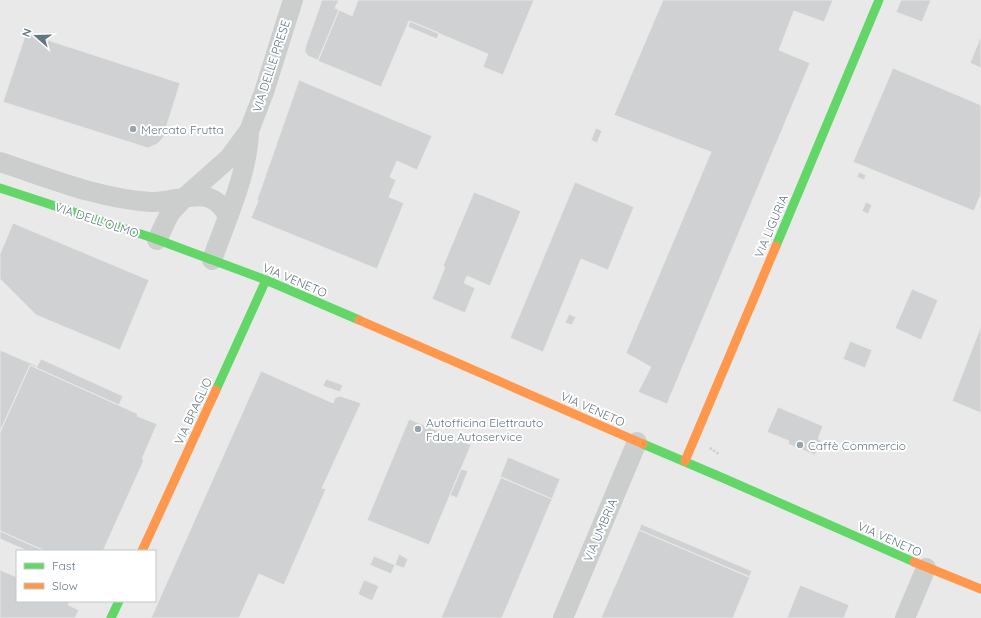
<svg xmlns="http://www.w3.org/2000/svg" width="981" height="618" font-family="Quicksand,sans-serif">
  <rect width="100%" height="100%" fill="#f8f8f7"/>
  <!-- built -->
  <path fill="#e8e9e8" fill-rule="evenodd" d="M0 0H981V618H0ZM17 551H155V601H17Z"/>
  <!-- building -->
  <path fill="#cfd1d2" stroke="#e8e8e6" d="M322 0H339L335 8 339 10 318 60 308 56 305 52V48Z
    M358 0H534L503 75 483 67 488 54 409 21 381 87 318 61 339 10 352 16Z
    M663 0H833L824 22 794 11 779 50 810 63 667 404 638 392 651 367 626 353 711 152 614 115Z
    M901 0H931L922 22 896 12Z
    M410 21 439 33 437 39 408 27Z
    M26 33 180 83 163 138 157 144 148 148 3 102Z
    M981 36V68L970 63Z
    M893 68 981 105V194L974 211 853 162Z
    M299 80 432 136 417 170 397 161 390 177 396 180 389 197 404 203 377 269 251 218 258 201 257 200Z
    M596 128 602 131 597 143 591 140Z
    M859 172 866 175 864 180 857 177Z
    M575 182 634 207 608 270 581 259 543 352 510 338Z
    M474 192 521 211 490 286 467 276 464 283 475 288 465 313 432 299 445 267 443 266Z
    M866 202 872 205 868 214 862 211Z
    M13 223 149 280 120 350 36 315 0 279V254Z
    M912 289 938 300 921 340 895 328Z
    M569 314 576 317 572 325 565 323Z
    M981 326V413L952 401Z
    M850 341 872 350 865 368 843 359Z
    M0 350 37 366 36 368 30 365 0 432Z
    M41 359 123 396 119 405 36 368Z
    M30 365 138 414 137 416 157 424 142 459 144 460 103 551H45L0 531V432Z
    M261 371 333 403 335 398 340 396 361 403 322 488 326 489 284 585 259 574 239 618H151Z
    M326 379 343 385 340 392 323 386Z
    M778 407 823 426 818 439 821 440 815 455 788 444 789 441 767 432Z
    M409 419 471 445 429 545 367 520Z
    M508 457 560 479 552 499 500 477Z
    M461 469 468 471 457 498 450 495Z
    M501 477 552 499 502 618H441Z
    M641 524 752 571 749 577 639 530Z
    M639 530 750 577 733 618H601Z
    M0 531 45 551H28L0 539Z
    M399 554 408 559 404 568 395 565Z
    M374 556 395 565 391 574 370 565Z
    M0 570 17 577V601H70L68 605 79 610 75 618H0Z
    M364 580 379 586 372 601 358 594Z
    M800 585 849 605 844 618H787Z"/>
  <g fill="none" stroke-linecap="round" stroke-linejoin="round">
    <!-- path -->
    <path stroke="#c9cbcc" stroke-width="2.5" stroke-dasharray="2 2" stroke-linecap="butt" d="M710 448 719 454"/>
    <!-- street -->
    <path stroke="#cccece" stroke-width="20" d="M0 162C49 178 99 199 151 202 181 203 209 181 228 216
      M157 240 170 213 184 198 229 158 249 131 264 92 293 0
      M212 260C226 220 248 174 249 131
      M563 618 637 442
      M905 618 926 568"/>
    <!-- fast -->
    <path stroke="#63d668" stroke-width="9" d="M0 188 153 238 266 280 359 320
      M776 246 879 0
      M216 390 266 280
      M643 444 723 478 914 562
      M111 618 119 601"/>
    <!-- slow -->
    <path stroke="#ff974d" stroke-width="9" d="M359 320 643 444
      M685 461 776 246
      M142 551 216 390
      M914 562 981 589"/>
  </g>
  <!-- markers -->
  <g fill="#97a4ab" stroke="#fff" stroke-width="1.5">
    <circle cx="133" cy="129" r="4"/>
    <circle cx="418" cy="429" r="4"/>
    <circle cx="800" cy="445" r="4"/>
  </g>
  <g text-anchor="middle" dominant-baseline="central" stroke-width="4" stroke-linejoin="round" paint-order="stroke">
    <!-- street labels -->
    <g font-size="12" fill="#637782" stroke="#fff">
      <text transform="translate(271 66) rotate(-72)">VIA DELLE PRESE</text>
      <text transform="translate(97 220) rotate(18)">VIA DELL'OLMO</text>
      <text transform="translate(771 226) rotate(-67)">VIA LIGURIA</text>
      <text transform="translate(295 280) rotate(23)">VIA VENETO</text>
      <text transform="translate(593 409) rotate(24)">VIA VENETO</text>
      <text transform="translate(193 411) rotate(-65)">VIA BRAGLIO</text>
      <text transform="translate(600 530) rotate(-67)">VIA UMBRIA</text>
      <text transform="translate(890 539) rotate(24)">VIA VENETO</text>
    </g>
    <!-- poi labels -->
    <g font-size="12" fill="#637782" stroke="#fff" text-anchor="start">
      <text x="141" y="129">Mercato Frutta</text>
      <text x="426" y="422">Autofficina Elettrauto<tspan x="426" dy="14">Fdue Autoservice</tspan></text>
      <text x="808" y="445">Caffè Commercio</text>
    </g>
  </g>
  <!-- legend -->
  <rect x="16" y="550" width="140" height="52" fill="#ffffff" stroke="#c1c9cd"/>
  <rect x="24" y="563" width="20" height="6" fill="#63d668" stroke="#c1c9cd"/>
  <text x="52" y="570" font-size="12" fill="#637782">Fast</text>
  <rect x="24" y="583" width="20" height="6" fill="#ff974d" stroke="#c1c9cd"/>
  <text x="52" y="590" font-size="12" fill="#637782">Slow</text>
  <!-- north arrow -->
  <g transform="translate(36 36) rotate(290)" stroke="#ffffff" stroke-width="3" paint-order="stroke">
  <path d="M0-3L7 15L0 10L-7 15Z" fill="#637782"/>
  <text y="-6" font-size="11" font-weight="bold" text-anchor="middle" fill="#637782">N</text>
  </g>
</svg>
